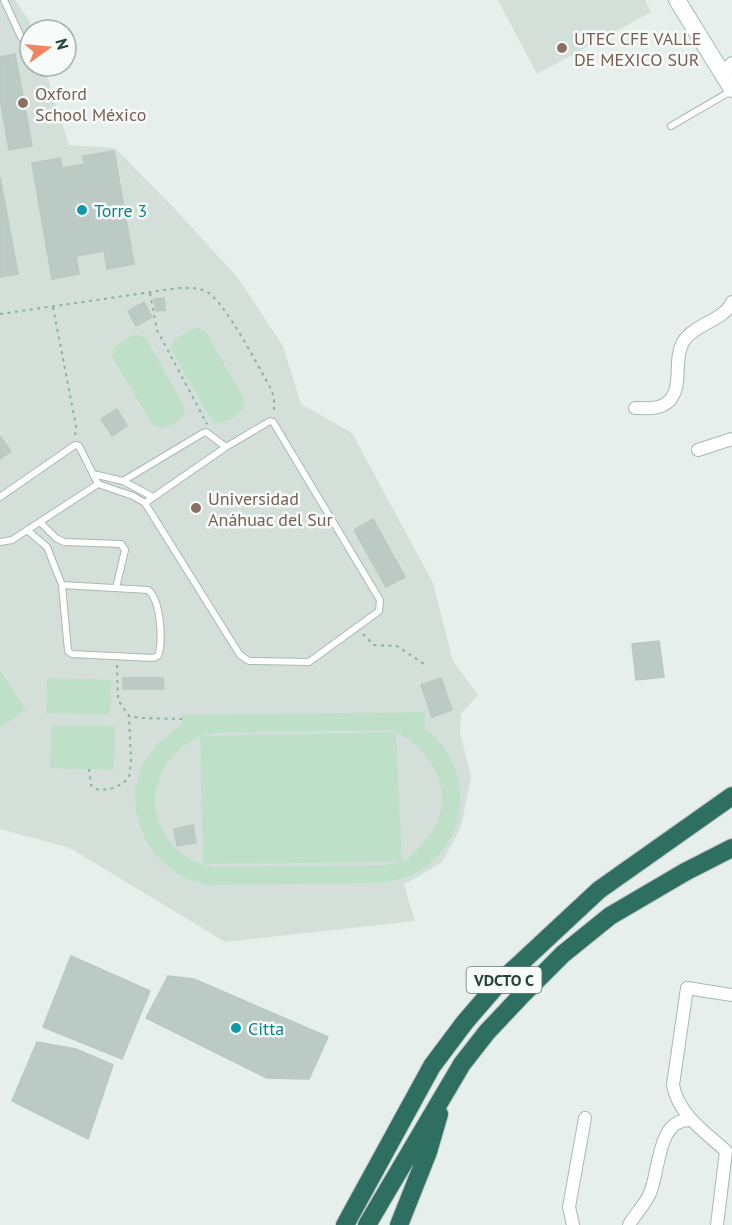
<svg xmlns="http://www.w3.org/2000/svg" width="732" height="1225" font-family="'PT Sans',sans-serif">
  <rect width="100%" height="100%" fill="#e6efeb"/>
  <!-- built -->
  <path fill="#d4dfda" d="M0 0H15L30 22 32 30H30V66H44L69 145 115 148 173 207 238 278 283 346 301 404 352 433 433 583 453 661 478 695 461 714 460 733 471 777 461 827 442 862 404 885 415 921 225 942 70 848 0 829Z
    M498 0H645L651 12 537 74Z"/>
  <!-- green -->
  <path fill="#bfe0c8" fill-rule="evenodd" d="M197 327 206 332 244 399C246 413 228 424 215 423L209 416 170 347 175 339Z
    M135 334 146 338 184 406 185 413C178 424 163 433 152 424L112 356C113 343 126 340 135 334Z
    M0 670 26 710 0 727Z
    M47 678 111 680 110 715 46 713Z
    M425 712V728C433 735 442 743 447 752 474 793 459 852 414 874 403 879 391 881 379 883L208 885C196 882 184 879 174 871 138 847 122 792 148 756 157 743 169 734 182 724V715ZM390 730 396 732 200 736 214 733ZM396 732C439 753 460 805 423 843 417 850 410 858 402 862ZM200 736 203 864 401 862 386 865 214 867C156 858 133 786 181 749 187 744 194 738 200 736Z
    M51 725 115 726 114 770 50 768Z"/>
  <!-- building -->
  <path fill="#bbcac4" stroke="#b8c9c2" stroke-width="1.5" d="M15 54 32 146 9 150 0 98V57Z
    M114 151 134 264 107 269 104 251 76 256 79 274 52 279 32 163 60 158 62 168 85 164 83 156Z
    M0 177 18 274 0 277Z
    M164 298 165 310 156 311 154 299Z
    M144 302 152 317 136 326 128 311Z
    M117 409 127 426 112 436 101 419Z
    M0 436 11 451 0 459Z
    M373 519 405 577 386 587 354 530Z
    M659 641 664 677 636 680 632 644Z
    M123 678H163L164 689H123Z
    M441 678 452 710 432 717 421 685Z
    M193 825 196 843 177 846 174 829Z
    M71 956 150 991 122 1059 43 1027Z
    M168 976 194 979 328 1037 309 1079 267 1078 146 1018Z
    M37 1042 76 1049 113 1065 88 1139 12 1101Z"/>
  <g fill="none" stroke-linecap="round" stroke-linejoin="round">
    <defs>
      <path id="service" d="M4 0 21 37
        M671 126 731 91
        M93 474 123 481 153 497
        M123 481 203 433 206 432 226 447
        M0 497 75 445 79 446 98 484 133 496 145 503 240 655 249 661 309 662 379 611 380 600 273 422 270 421 226 447 145 503
        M40 522 56 538 64 542 121 544 125 550 116 588
        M27 530 47 547 62 585 68 651 72 654 153 658 158 656C163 641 161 600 148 590L62 585
        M0 542 12 540 98 484"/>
      <path id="minor" d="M723 74 732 63
        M635 408C647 408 661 410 670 400 683 385 673 360 683 342 695 323 724 321 732 302
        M698 450 732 439
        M573 1225 569 1207 585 1118
        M629 1225C635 1214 645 1205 650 1193 660 1170 657 1119 690 1120
        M717 1225 726 1151C705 1132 678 1114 673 1085L687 988 732 995"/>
      <path id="secondary" d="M677 0 732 89"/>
      <path id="motorway" d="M345 1225 432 1066 465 1022 497 985 599 890 732 796
        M367 1225 462 1064 487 1032 520 997 563 954 610 916 685 872 732 848
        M399 1225 428 1152 439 1114"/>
    </defs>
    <!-- service casing -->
    <use href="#service" stroke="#a8b8b2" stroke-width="8"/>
    <!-- minor casing -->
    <use href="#minor" stroke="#a8b8b2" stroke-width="14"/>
    <!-- secondary casing -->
    <use href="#secondary" stroke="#a4bbb3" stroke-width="18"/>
    <!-- motorway casing -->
    <use href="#motorway" stroke="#c2cac8" stroke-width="20"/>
    <!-- path -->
    <path stroke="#86b3a5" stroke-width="2" stroke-dasharray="3 4.5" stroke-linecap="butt" d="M150 293 157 330 207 424
      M53 307 76 426 75 436
      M0 314 179 288C189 288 198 287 207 292 225 302 258 366 270 387L274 397V413
      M363 634 374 645 397 646 424 664
      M117 665 118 700 129 716 140 718 182 719
      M89 769 91 785 95 789C109 791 118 788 129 778L131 761 129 716"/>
    <!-- service -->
    <use href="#service" stroke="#fff" stroke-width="6"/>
    <!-- minor -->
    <use href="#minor" stroke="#fff" stroke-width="12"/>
    <!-- secondary -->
    <use href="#secondary" stroke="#fff" stroke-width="16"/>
    <!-- motorway -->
    <use href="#motorway" stroke="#2f6f62" stroke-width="18"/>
  </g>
  <!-- markers -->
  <g fill="#8d6e63" stroke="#f7fbf9" stroke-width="2">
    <circle cx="562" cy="48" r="6"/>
    <circle cx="23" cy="103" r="6"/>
    <circle cx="196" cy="508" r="6"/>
  </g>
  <g fill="#0f9aa8" stroke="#f7fbf9" stroke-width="2">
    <circle cx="82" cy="210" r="6"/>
    <circle cx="236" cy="1028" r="6"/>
  </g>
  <g text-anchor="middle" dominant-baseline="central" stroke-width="5" stroke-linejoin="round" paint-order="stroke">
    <!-- shield labels -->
    <rect fill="#f7fbf9" stroke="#637a73" stroke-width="1.5" x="466.5" y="967" width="75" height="26" rx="4.5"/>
    <g font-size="16" font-weight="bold" fill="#24423a">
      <text x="504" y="980">VDCTO C</text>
    </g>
    <!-- education labels -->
    <g font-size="18" fill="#785e54" stroke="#f7fbf9" text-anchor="start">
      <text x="574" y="38">UTEC CFE VALLE<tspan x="574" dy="21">DE MEXICO SUR</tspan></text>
      <text x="35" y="93">Oxford<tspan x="35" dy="21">School México</tspan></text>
      <text x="208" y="498">Universidad<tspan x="208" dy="21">Anáhuac del Sur</tspan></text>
    </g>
    <!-- culture labels -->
    <g font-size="18" fill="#0d838f" stroke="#f7fbf9" text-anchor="start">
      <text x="94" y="210">Torre 3</text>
      <text x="248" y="1028">Citta</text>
    </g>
  </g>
  <!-- north arrow -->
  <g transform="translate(48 48) rotate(75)"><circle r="28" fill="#f7fbf9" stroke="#a3b1ad" stroke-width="1.5"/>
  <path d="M0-4.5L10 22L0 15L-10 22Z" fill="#f4845f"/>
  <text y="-9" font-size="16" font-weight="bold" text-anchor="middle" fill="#24423a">N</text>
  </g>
</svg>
